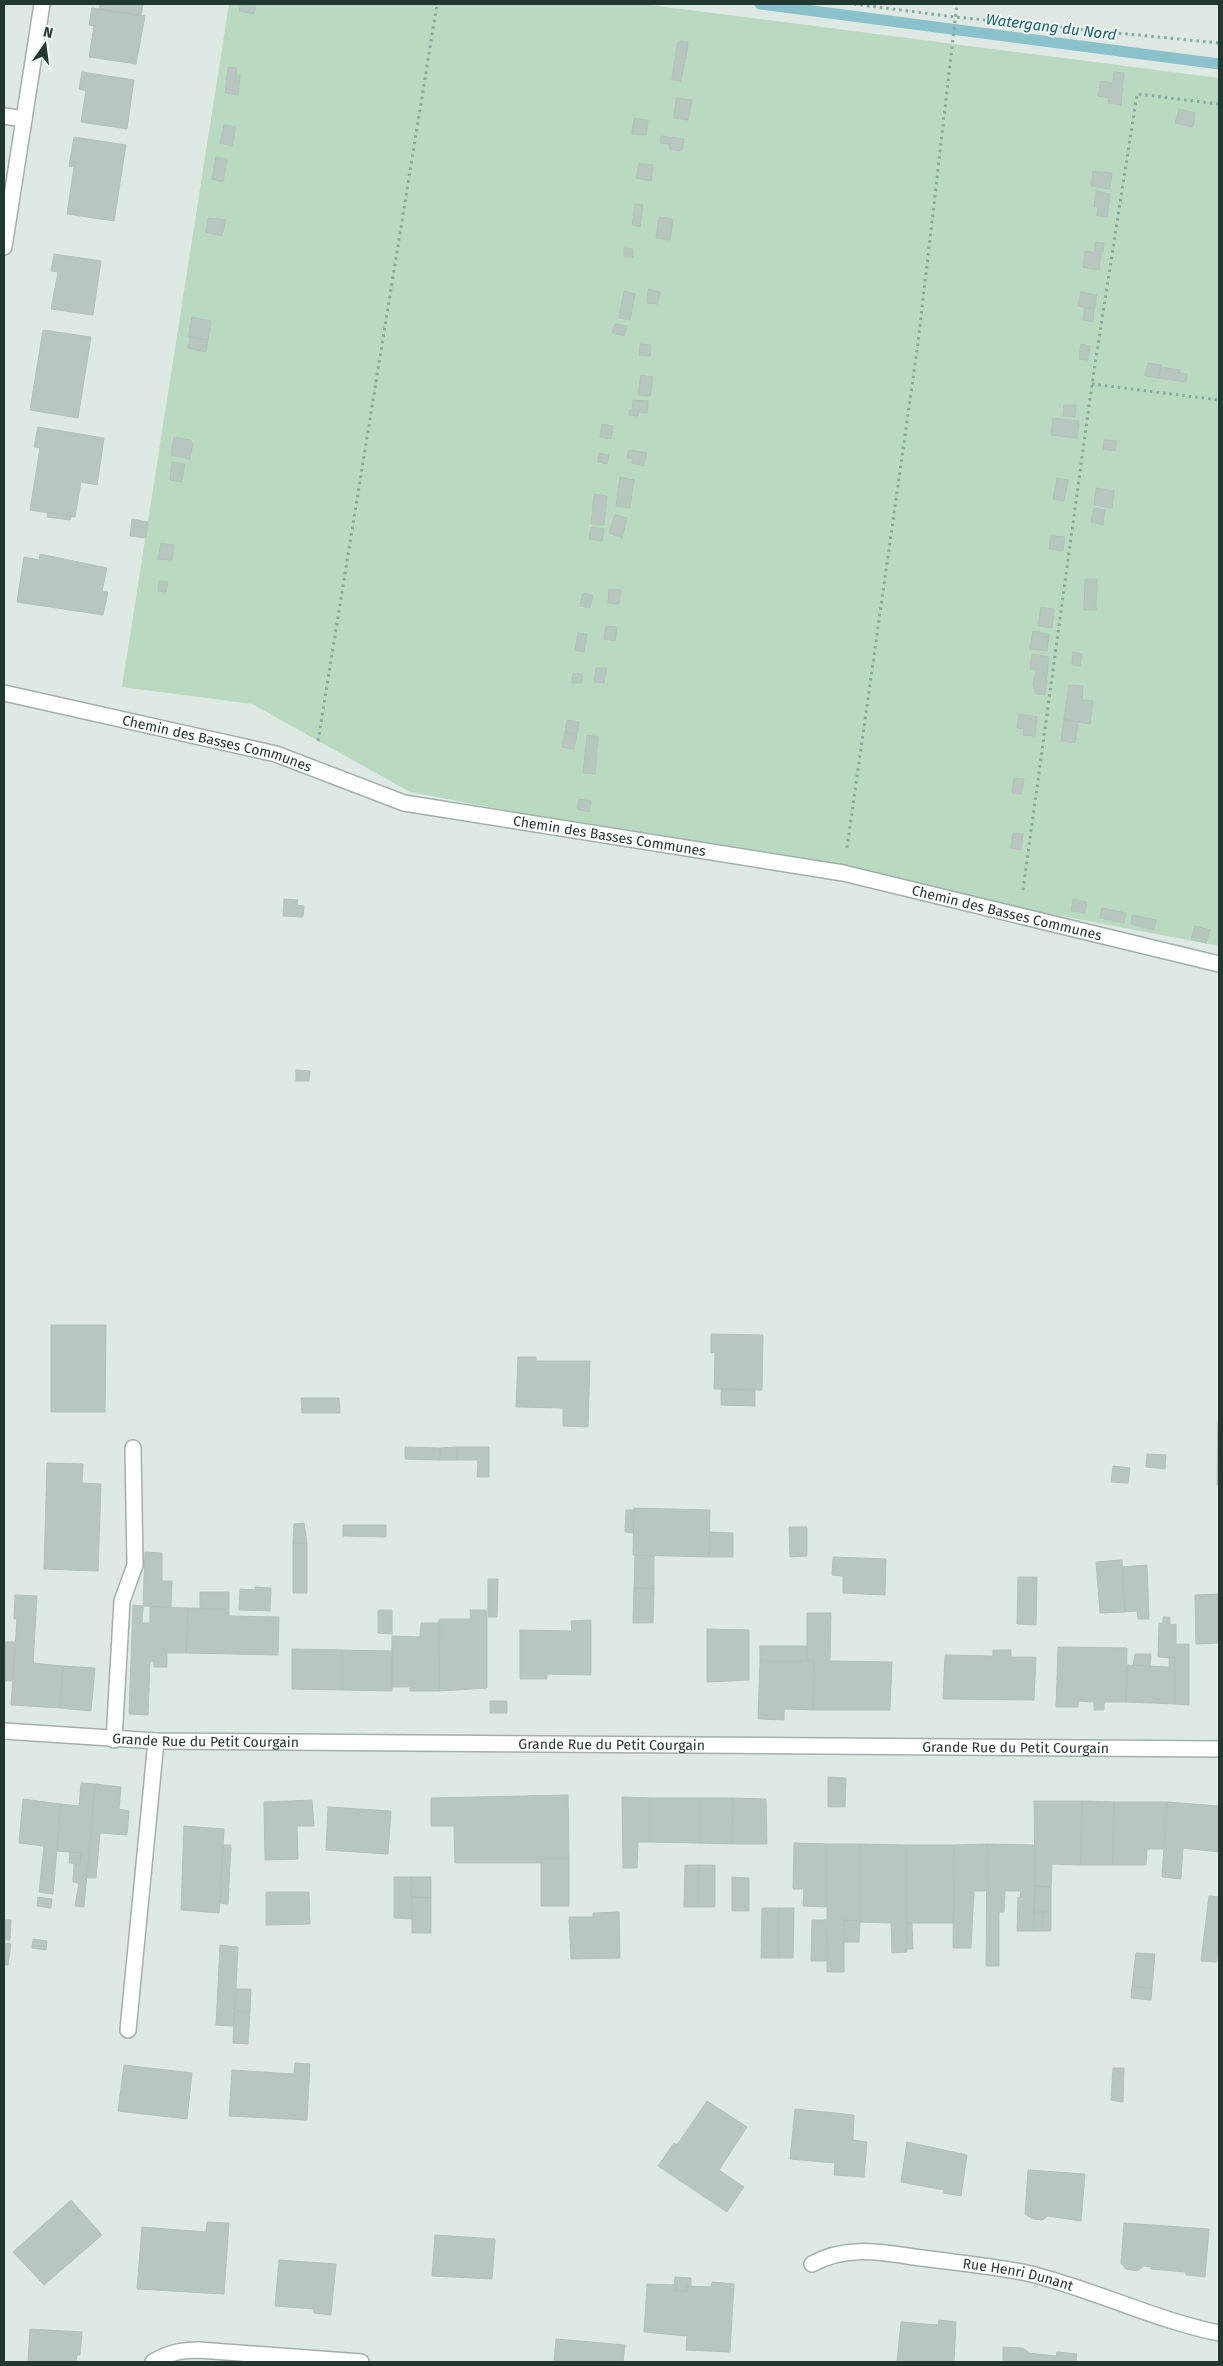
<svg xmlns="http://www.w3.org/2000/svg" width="1223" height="2366" font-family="'Fira Sans',sans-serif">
  <rect width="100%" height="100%" fill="#dfe9e4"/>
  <!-- green -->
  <path fill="#b9d9c1" d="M229 4H643L1219 78V946L410 792 252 704 122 687Z"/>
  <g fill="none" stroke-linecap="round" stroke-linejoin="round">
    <!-- stream -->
    <path stroke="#8ac2cb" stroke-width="11" d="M760 4 1219 64"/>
  </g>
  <!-- building -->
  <path fill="#b8c6c0" stroke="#b2c2bb" d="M100 4H143L141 16 99 9Z
    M241 4H256L254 14 239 11Z
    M92 8 145 16 136 64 89 57 94 26 89 25Z
    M678 41 688 42 686 59 675 57Z
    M675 57 685 58 681 81 672 80Z
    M228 67 237 68 236 75H240L238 95 225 93Z
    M82 72 134 80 127 129 81 122 86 91 79 89Z
    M1114 72 1124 73 1121 105 1108 103 1109 98 1098 96 1101 81 1113 83Z
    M676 98 692 100 688 120 674 118Z
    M1179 109 1195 113 1193 127 1175 123Z
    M634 118 648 120 646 135 632 134Z
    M224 125 236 127 232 146 220 143Z
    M661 136 684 139 682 151 669 149V144L660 143Z
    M74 137 126 145 114 221 67 214 74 167 69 166Z
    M216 157 227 159 223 182 212 179Z
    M639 163 653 165 651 181 636 178Z
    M1093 171 1112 173 1110 189 1091 186Z
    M1096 191 1110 194 1107 217 1097 216 1098 206 1094 207Z
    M635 204 643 205 640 227 632 225Z
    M659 217 673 219 670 240 656 238Z
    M208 218 226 220 222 236 206 232Z
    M1095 242 1104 243 1103 252H1095Z
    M624 248 633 249V257H624Z
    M1085 251 1101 254 1099 270 1083 267Z
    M54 254 101 261 93 315 51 309 58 272 51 271Z
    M648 289 660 292 658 304 647 303Z
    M624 291 635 294 630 320 619 318Z
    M1081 292 1097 295 1094 309 1078 306Z
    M1085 307 1094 309 1093 322 1083 320Z
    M192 317 211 321 208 340 188 337Z
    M615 324 627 326 624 336 612 333Z
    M43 330 91 337 78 418 30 410Z
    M190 337 208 340 206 352 188 348Z
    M640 344 651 345 650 356 639 355Z
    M1081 344 1090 346 1088 360 1079 359Z
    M1148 363 1161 365 1159 378 1145 376Z
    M1161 367 1180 370 1179 373 1187 374 1186 382 1159 378Z
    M641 375 653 377 650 396 638 395Z
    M633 400 648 401 647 413 639 412 638 416 629 415V410L632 411Z
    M1064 405H1076L1075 417 1063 416Z
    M1053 418 1079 421 1077 438 1051 435Z
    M602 424 613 426 611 439 600 437Z
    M38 427 104 438 97 485 81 482 75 517 30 510 40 448 34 447Z
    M174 437 191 440 193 443 190 459 171 455Z
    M1104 440 1117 441 1115 451 1103 449Z
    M629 450 647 453 644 466 632 463 633 459 627 458Z
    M599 453 609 455 607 464 598 462Z
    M172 462 185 464 182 482 170 480Z
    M620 477 634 480 630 508 616 506Z
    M1057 478 1068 480 1064 501 1053 499Z
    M1096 488 1114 491 1112 508 1094 505Z
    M594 494 607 496 604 525 591 524Z
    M1094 508 1105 510 1103 525 1091 522Z
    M48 512 71 516 70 520 47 517Z
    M615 515 627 518 622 538 609 533Z
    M132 519 148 522 146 538 130 536Z
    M591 527 604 529 602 541 589 539Z
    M1051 536 1065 537 1063 551 1049 549Z
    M161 543 174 545 172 560 158 559Z
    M40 554 107 568 102 591 108 592 103 615 17 602 24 557 39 560Z
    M1085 579H1097L1096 610H1084Z
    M159 581 168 582 166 592 158 591Z
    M609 589 621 590 619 604 608 603Z
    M583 593 593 595 590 608 580 606Z
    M1041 607 1054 609 1052 628 1038 626Z
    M606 626 617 627 615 641 604 639Z
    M1033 631 1049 634 1047 651 1030 649Z
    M578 633 587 634 584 652 575 650Z
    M1073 652 1082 654 1080 666 1072 665Z
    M1032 654 1049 657 1045 695 1036 694 1033 685 1036 670 1030 669Z
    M596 668H607L604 683 594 682Z
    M573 673 582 674V683H572Z
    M1069 685 1083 686 1082 700 1093 701 1090 724 1064 719Z
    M1019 714 1037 717 1035 736 1023 735 1024 729 1017 728Z
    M1064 719 1078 722 1075 743 1061 741Z
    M567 720 579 722 577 734 565 732Z
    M565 732 577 734 574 749 562 747Z
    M587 735 598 737 595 774 583 773Z
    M1014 778 1024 779 1021 794 1012 793Z
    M579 799 591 801 589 812 577 809Z
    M1013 833 1023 834 1021 850 1011 848Z
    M284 899 298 900 297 905 304 906 303 917 283 916Z
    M1073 899 1087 902 1085 913 1071 911Z
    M1102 908 1126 913 1124 923 1100 918Z
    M1132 915 1156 920 1154 930 1131 924Z
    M1195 926 1210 930 1206 943 1191 939Z
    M296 1070 310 1071 309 1081H296Z
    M51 1325H106L105 1412H51Z
    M711 1334 763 1335 762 1390 714 1389 715 1352 711 1353Z
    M518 1357H536V1361H590L588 1427 563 1426V1408L516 1407Z
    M721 1389 755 1390V1406L721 1405Z
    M301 1398H339L340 1413H302Z
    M1218 1422H1219V1486L1217 1485Z
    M405 1447 440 1448V1460L405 1459Z
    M457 1447 456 1460H440V1448Z
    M457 1447H489V1477H477L478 1460H456Z
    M1147 1454 1166 1455 1165 1469 1146 1467Z
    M47 1463 83 1464 82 1483 101 1484 98 1571 44 1569Z
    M1113 1466 1130 1468 1128 1483 1111 1482Z
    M634 1508 710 1510 709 1557 633 1555Z
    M626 1510H634L633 1533 625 1532Z
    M304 1523 307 1543H293L294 1524Z
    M343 1525H386V1537L343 1536Z
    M789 1527H807V1556L790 1557Z
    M710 1532 733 1533V1557H709Z
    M293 1543H307V1593H293Z
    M145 1552 162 1553V1581H172L171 1607 143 1606Z
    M635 1555H654V1589L634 1588Z
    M833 1557 886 1559 885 1595 843 1593V1576L832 1575Z
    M1122 1560 1125 1612 1100 1613 1096 1562Z
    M1147 1565 1149 1619H1138L1137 1611 1125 1612 1122 1567Z
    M1018 1577H1037L1036 1625 1017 1624Z
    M488 1579H498L497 1617H488Z
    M255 1587 271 1588 270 1611 239 1610 240 1589 255 1590Z
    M634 1588 654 1589 653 1623H633Z
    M200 1592H229V1609H200Z
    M1219 1594V1643L1196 1644 1195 1595Z
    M15 1595 37 1596 33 1663 63 1666 60 1708 11 1705 17 1619H14Z
    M133 1605 143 1606 142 1623H150V1607L188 1608 186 1653H167V1667H154V1661H150L148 1715 129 1714Z
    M188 1608 229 1609V1616L279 1617 278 1655 186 1653Z
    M378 1610H392V1634L378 1633Z
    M470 1610H487V1688L439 1691V1619H471Z
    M807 1613H831L830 1661 892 1662 890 1710H813L814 1661H807Z
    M1163 1617H1170V1625L1176 1624V1644H1189V1705L1175 1704V1658L1158 1657 1159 1624 1163 1623Z
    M591 1620V1675L547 1674V1679H520V1630L572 1631 571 1621Z
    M421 1623H440L439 1691H410V1687H392V1636L420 1637Z
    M707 1629 749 1630V1680L707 1682Z
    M4 1642H15L13 1681H4Z
    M760 1646H807V1661H760Z
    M1058 1647 1127 1648 1126 1702H1104V1710H1094V1702L1078 1701V1707H1056Z
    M292 1649 342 1650V1690L292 1689Z
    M342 1650 392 1651V1691L342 1690Z
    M993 1650H1011V1657H1036L1034 1700 943 1699 945 1655 993 1656Z
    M1135 1654H1151L1150 1666 1133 1665Z
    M1169 1657 1175 1658V1704L1126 1702 1127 1665 1169 1667Z
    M760 1661H814L813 1710 784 1709V1720L758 1719Z
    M63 1666 95 1668 91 1711 60 1708Z
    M490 1701H507V1713H490Z
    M828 1777 846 1778 845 1807H828Z
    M81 1783 95 1784 84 1907 75 1906 79 1883 73 1882 74 1864H80L81 1853 57 1851 61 1804 79 1806Z
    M95 1784 121 1787 119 1809 129 1811 127 1835 100 1833 96 1878H87Z
    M568 1795 569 1859H541V1863H455L454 1826H431V1798Z
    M622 1797 650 1798V1842H638L637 1868H623Z
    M650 1798H700V1843L650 1842Z
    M700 1798H733L732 1844 700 1843Z
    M733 1798 766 1799 767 1844H732Z
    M23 1799 61 1804 53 1894 39 1892 44 1846 19 1843Z
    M312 1800 314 1826H297L298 1859 265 1860 264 1802Z
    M1034 1801H1082L1081 1865 1052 1864 1051 1887 1035 1886Z
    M1082 1801 1114 1802 1113 1865H1081Z
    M1114 1802H1167L1163 1849H1147L1146 1865H1113Z
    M1167 1802 1219 1806V1852L1183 1848 1181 1879 1162 1877Z
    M328 1807 391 1811 388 1854 326 1850Z
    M184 1826 224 1829 219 1913 181 1910Z
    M794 1843 827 1844V1907L803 1906 804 1889H793Z
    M827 1844H860V1921L844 1920V1972H827Z
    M860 1844 907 1845V1952L892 1953 891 1923 860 1922Z
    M987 1844 1035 1845 1034 1931H1017L1018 1897H1020L1021 1891H1005L1004 1912H999V1966H986Z
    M987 1844V1891H974L971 1948H953L954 1845Z
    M223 1845H231L228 1904 220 1903Z
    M907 1845H954V1923H907Z
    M70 1852 81 1853 80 1864 69 1863Z
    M541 1859H569V1906H541Z
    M685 1865H699V1907H684Z
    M699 1865H715V1907H699Z
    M394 1877H411L412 1919 394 1918Z
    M411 1877H431V1898L412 1897Z
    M732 1877 749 1878V1911H732Z
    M1035 1886 1051 1887V1912H1034Z
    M266 1892H309L310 1924 266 1925Z
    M1209 1896 1219 1897 1217 1962 1201 1961Z
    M38 1897 52 1899 51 1908 37 1906Z
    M412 1897 431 1898V1933H412Z
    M762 1908H779V1958H761Z
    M779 1908H794L793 1958H779Z
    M619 1912 620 1958 571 1959 569 1917H593V1913Z
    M1034 1912H1043V1931H1034Z
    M1043 1912H1051V1931H1043Z
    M4 1920H11L10 1940H4Z
    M812 1920H826L827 1961H811Z
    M844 1920 860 1921 859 1942H844Z
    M907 1923H912L913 1949H906Z
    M33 1939 47 1941 46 1950 32 1948Z
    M4 1943 11 1944 8 1965H4Z
    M220 1945 238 1947 234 2026 216 2025Z
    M1136 1953 1155 1954 1152 1988 1132 1986Z
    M1132 1986 1152 1988 1151 2000 1131 1998Z
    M236 1989H251L250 2012 234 2011Z
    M234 2011 250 2012 248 2044 233 2043Z
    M295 2063 310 2064 307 2120 229 2116 232 2070 294 2074Z
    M124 2065 192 2073 187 2119 118 2111Z
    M1113 2068H1124L1123 2102 1111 2100Z
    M707 2101 747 2127 719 2170 744 2187 727 2212 658 2166 674 2143 677 2145Z
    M795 2109 854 2115 853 2140 867 2142 864 2177 834 2175 835 2163 790 2159Z
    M907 2142 967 2155 961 2196 944 2193V2190L901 2182Z
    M1028 2170 1085 2174 1081 2221 1048 2216 1042 2220 1033 2219 1025 2214Z
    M71 2200 102 2235 44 2285 13 2252Z
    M207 2222 229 2223 224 2294 137 2289 142 2227 206 2232Z
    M1124 2223 1209 2229 1205 2277 1186 2275V2272L1151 2269V2267L1144 2266 1137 2271 1126 2269 1121 2263Z
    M435 2235 495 2239 492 2279 432 2276Z
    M279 2260 336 2264 331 2315 314 2313V2309L275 2306Z
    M675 2277 691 2278V2286H687V2291H676L677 2285H674Z
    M712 2282 734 2284 730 2352 686 2350 687 2336 644 2332 647 2284 677 2285 676 2291H687V2286L711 2287Z
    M939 2320 956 2322 954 2362H897L901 2322 938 2325Z
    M30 2329 82 2332 80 2355H77L76 2362H28Z
    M556 2339 625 2345 623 2362H554Z
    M1003 2347 1023 2348 1029 2353 1056 2356 1057 2352 1077 2354 1076 2362H1003Z"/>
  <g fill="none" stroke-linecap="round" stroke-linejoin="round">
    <defs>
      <path id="service" d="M114 1740 122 1601 135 1565 133 1448
        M128 2030 156 1741"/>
      <g id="minor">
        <path d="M4 116 24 119"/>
        <path d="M4 247 42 4"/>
        <path id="s1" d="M4 693 276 754 404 803 843 873 1219 964"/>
        <path id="s2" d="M4 1731 156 1741 1219 1749"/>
        <path id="s3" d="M812 2264C847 2244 884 2253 922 2258 958 2263 996 2266 1031 2274 1095 2290 1155 2320 1219 2333"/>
        <path d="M153 2362C168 2353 181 2350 199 2350L361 2362"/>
      </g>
    </defs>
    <!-- service casing -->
    <use href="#service" stroke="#a2b0ab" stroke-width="18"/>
    <!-- minor casing -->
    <use href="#minor" stroke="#a2b0ab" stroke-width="18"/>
    <!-- path -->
    <path stroke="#82aa9d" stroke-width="3" stroke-dasharray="2.5 4" stroke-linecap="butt" d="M854 4 955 17 1219 43
      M1092 384 1219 400
      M318 741 437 4
      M847 848 918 343 957 4
      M1023 890 1092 384 1137 94 1219 104"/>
    <!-- service -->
    <use href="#service" stroke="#fff" stroke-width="15"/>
    <!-- minor -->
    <use href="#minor" stroke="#fff" stroke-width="15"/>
  </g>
  <g text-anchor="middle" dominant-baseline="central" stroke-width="4" stroke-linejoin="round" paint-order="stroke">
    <!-- street labels -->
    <g font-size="14" fill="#213831" stroke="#eff6f2">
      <text stroke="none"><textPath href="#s1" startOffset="219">Chemin des Basses Communes</textPath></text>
      <text stroke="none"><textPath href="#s1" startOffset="624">Chemin des Basses Communes</textPath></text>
      <text stroke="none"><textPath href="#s1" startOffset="1029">Chemin des Basses Communes</textPath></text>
      <text stroke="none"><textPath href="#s2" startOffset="202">Grande Rue du Petit Courgain</textPath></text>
      <text stroke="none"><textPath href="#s2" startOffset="608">Grande Rue du Petit Courgain</textPath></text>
      <text stroke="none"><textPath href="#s2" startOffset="1012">Grande Rue du Petit Courgain</textPath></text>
      <text stroke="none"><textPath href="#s3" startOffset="210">Rue Henri Dunant</textPath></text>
    </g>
    <!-- water labels -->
    <g font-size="15" font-style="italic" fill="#20636f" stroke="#eff6f2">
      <text transform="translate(1051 27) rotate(7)">Watergang du Nord</text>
    </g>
  </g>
  <!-- border -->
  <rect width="1223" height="2366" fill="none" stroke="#213831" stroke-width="10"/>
  <!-- north arrow -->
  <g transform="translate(45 45) rotate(14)" stroke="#eff6f2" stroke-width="4" paint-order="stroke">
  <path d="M0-4L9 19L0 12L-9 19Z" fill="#213831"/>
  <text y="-8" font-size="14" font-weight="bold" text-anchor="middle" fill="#213831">N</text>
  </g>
</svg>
